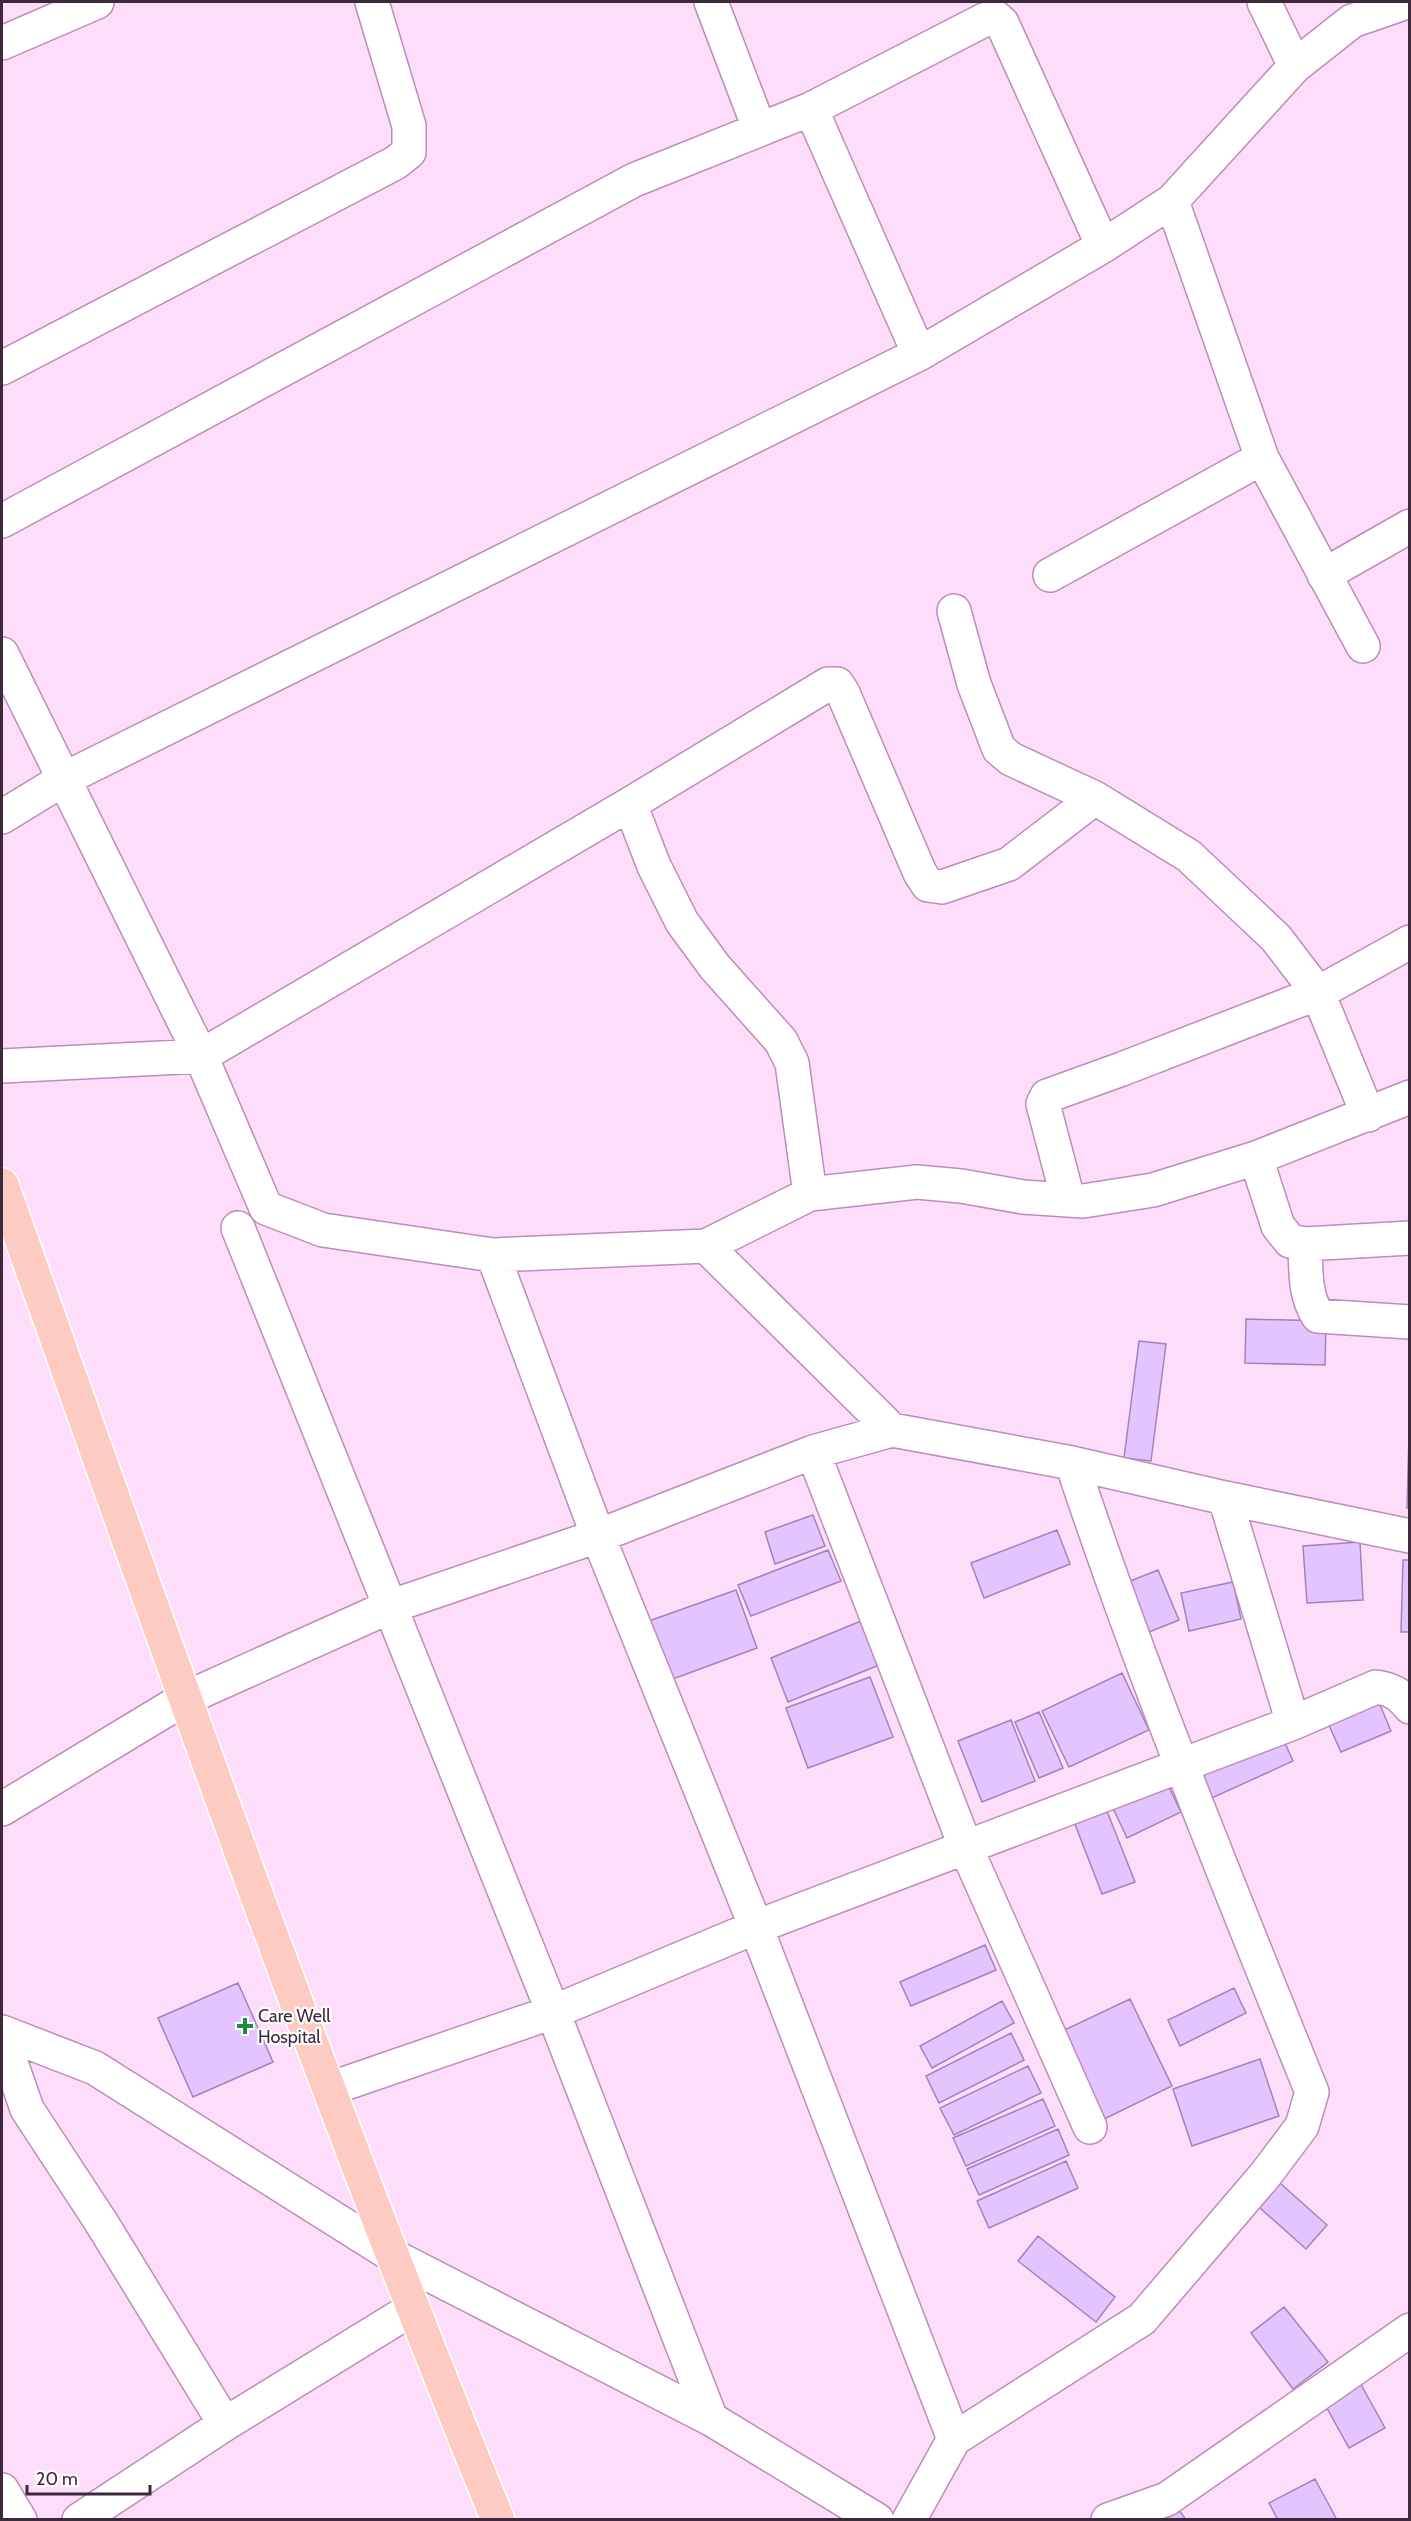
<svg xmlns="http://www.w3.org/2000/svg" width="1411" height="2521" font-family="Cabin,sans-serif">
  <rect width="100%" height="100%" fill="#feddfb"/>
  <!-- building -->
  <path fill="#e4c4ff" stroke="#a183ba" stroke-width="1.5" d="M1246 1319 1326 1321 1325 1365 1245 1363Z
    M1139 1341 1166 1344 1151 1461 1124 1458Z
    M1410 1396V1508H1407Z
    M813 1515 825 1546 775 1564 765 1532Z
    M1057 1530 1070 1564 984 1598 971 1563Z
    M1360 1542 1363 1600 1307 1603 1303 1546Z
    M828 1550 841 1581 751 1616 738 1585Z
    M1403 1560H1410V1632H1401Z
    M1158 1570 1179 1620 1139 1636 1118 1586Z
    M1233 1582 1241 1619 1189 1631 1181 1593Z
    M736 1590 757 1648 670 1680 649 1621Z
    M861 1621 879 1665 788 1702 771 1658Z
    M1122 1673 1149 1730 1069 1767 1042 1711Z
    M870 1677 893 1737 808 1768 786 1708Z
    M1375 1693 1391 1731 1341 1752 1324 1714Z
    M1039 1712 1063 1768 1039 1778 1015 1722Z
    M1011 1720 1035 1781 982 1802 958 1741Z
    M1281 1734 1293 1761 1203 1802 1191 1775Z
    M1167 1783 1181 1812 1127 1838 1113 1808Z
    M1103 1801 1135 1882 1102 1894 1071 1814Z
    M985 1945 996 1970 911 2006 900 1982Z
    M238 1983 273 2062 193 2097 158 2018Z
    M1234 1988 1246 2013 1180 2046 1168 2020Z
    M1130 1999 1172 2086 1096 2123 1054 2035Z
    M1002 2001 1014 2023 932 2068 920 2046Z
    M1011 2033 1024 2060 939 2103 926 2076Z
    M1260 2059 1279 2116 1192 2146 1173 2089Z
    M1028 2066 1041 2093 954 2135 940 2108Z
    M1043 2099 1055 2126 966 2166 953 2138Z
    M1058 2129 1069 2155 979 2195 967 2169Z
    M1066 2161 1078 2188 989 2228 977 2201Z
    M1271 2175 1327 2225 1306 2249 1250 2199Z
    M1038 2236 1115 2297 1096 2322 1018 2261Z
    M1284 2307 1328 2362 1293 2389 1251 2333Z
    M1359 2381 1385 2428 1349 2448 1323 2401Z
    M1315 2479 1337 2520H1278L1269 2503Z
    M1175 2504 1186 2520H1153Z"/>
  <g fill="none" stroke-linecap="round" stroke-linejoin="round">
    <defs>
      <path id="minor" d="M711 2 759 128
        M1264 2 1295 66
        M2 43 97 2
        M811 109 919 354
        M2 368 395 163 409 152V126L372 2
        M1262 458 1363 646
        M2 521 634 180 811 109 984 20 995 17 1002 23 1103 246
        M1050 575 1262 458 1172 201
        M1324 575 1410 526
        M954 611 974 684 999 749 1011 759 1095 798 1189 856 1276 938 1318 993 1368 1115
        M2 654 201 1056 266 1208 323 1230 493 1255 706 1246 892 1430
        M630 804 654 866 682 922 715 967 781 1041 792 1063 810 1194
        M2 817 64 779 919 354 1103 246 1172 201 1295 66 1352 21 1407 2
        M2 1066 201 1056 630 804 828 684H837L843 693 920 873 928 885 942 887 1009 864 1095 798
        M1256 1158 1278 1226 1290 1241 1305 1244 1410 1238
        M1068 1199 1043 1104 1047 1096 1122 1069 1318 993 1410 942
        M238 1228 553 2012 711 2419
        M1305 1244C1306 1269 1304 1294 1318 1316L1410 1322
        M706 1246 810 1194 917 1182 961 1186 1023 1197 1083 1201 1153 1190 1256 1158 1410 1097
        M493 1255 598 1536 756 1927 954 2439
        M813 1452 966 1848 1090 2127
        M1225 1498 1293 1723
        M2 1809 184 1699 389 1607 598 1536 813 1452 892 1430 1072 1463 1225 1498 1410 1536
        M2 2032 95 2068 395 2257 711 2419 877 2520
        M2 2037 27 2109 101 2222 225 2424
        M329 2089 553 2012 756 1927 1293 1723 1376 1687C1391 1689 1400 1694 1410 1707
        M2 2490 20 2520
        M79 2520 225 2424 412 2309
        M909 2520 954 2439 1142 2319 1266 2174 1302 2126 1312 2092C1228 1884 1143 1677 1072 1463
        M1108 2520 1167 2499 1410 2330"/>
      <path id="major" d="M2 1185C161 1632 318 2081 498 2520"/>
    </defs>
    <!-- minor casing -->
    <use href="#minor" stroke="#be8cba" stroke-width="36"/>
    <!-- major casing -->
    <use href="#major" stroke="#fff" stroke-width="36"/>
    <!-- minor -->
    <use href="#minor" stroke="#fff" stroke-width="33"/>
    <!-- major -->
    <use href="#major" stroke="#fecbc2" stroke-width="33"/>
  </g>
  <!-- markers -->
  <path fill="#1e8b42" stroke="#fff" stroke-width="2" d="M242 2017h6v6h6v6h-6v6h-6v-6h-6v-6h6z"/>
  <g text-anchor="middle" dominant-baseline="central" stroke-width="4.5" stroke-linejoin="round" paint-order="stroke">
    <!-- poi labels -->
    <g font-size="18" fill="#3e293c" stroke="#fff" text-anchor="start">
      <text x="258" y="2016">Care Well<tspan x="258" dy="21">Hospital</tspan></text>
    </g>
  </g>
  <!-- border -->
  <rect width="1411" height="2521" fill="none" stroke="#3e293c" stroke-width="6"/>
  <!-- scale -->
  <path d="M27 2485v9h123v-9" fill="none" stroke="#3e293c" stroke-width="3"/>
  <text x="36" y="2485" font-size="18" fill="#3e293c" stroke="#ffffff" stroke-width="4.5" paint-order="stroke">20 m</text>
</svg>
